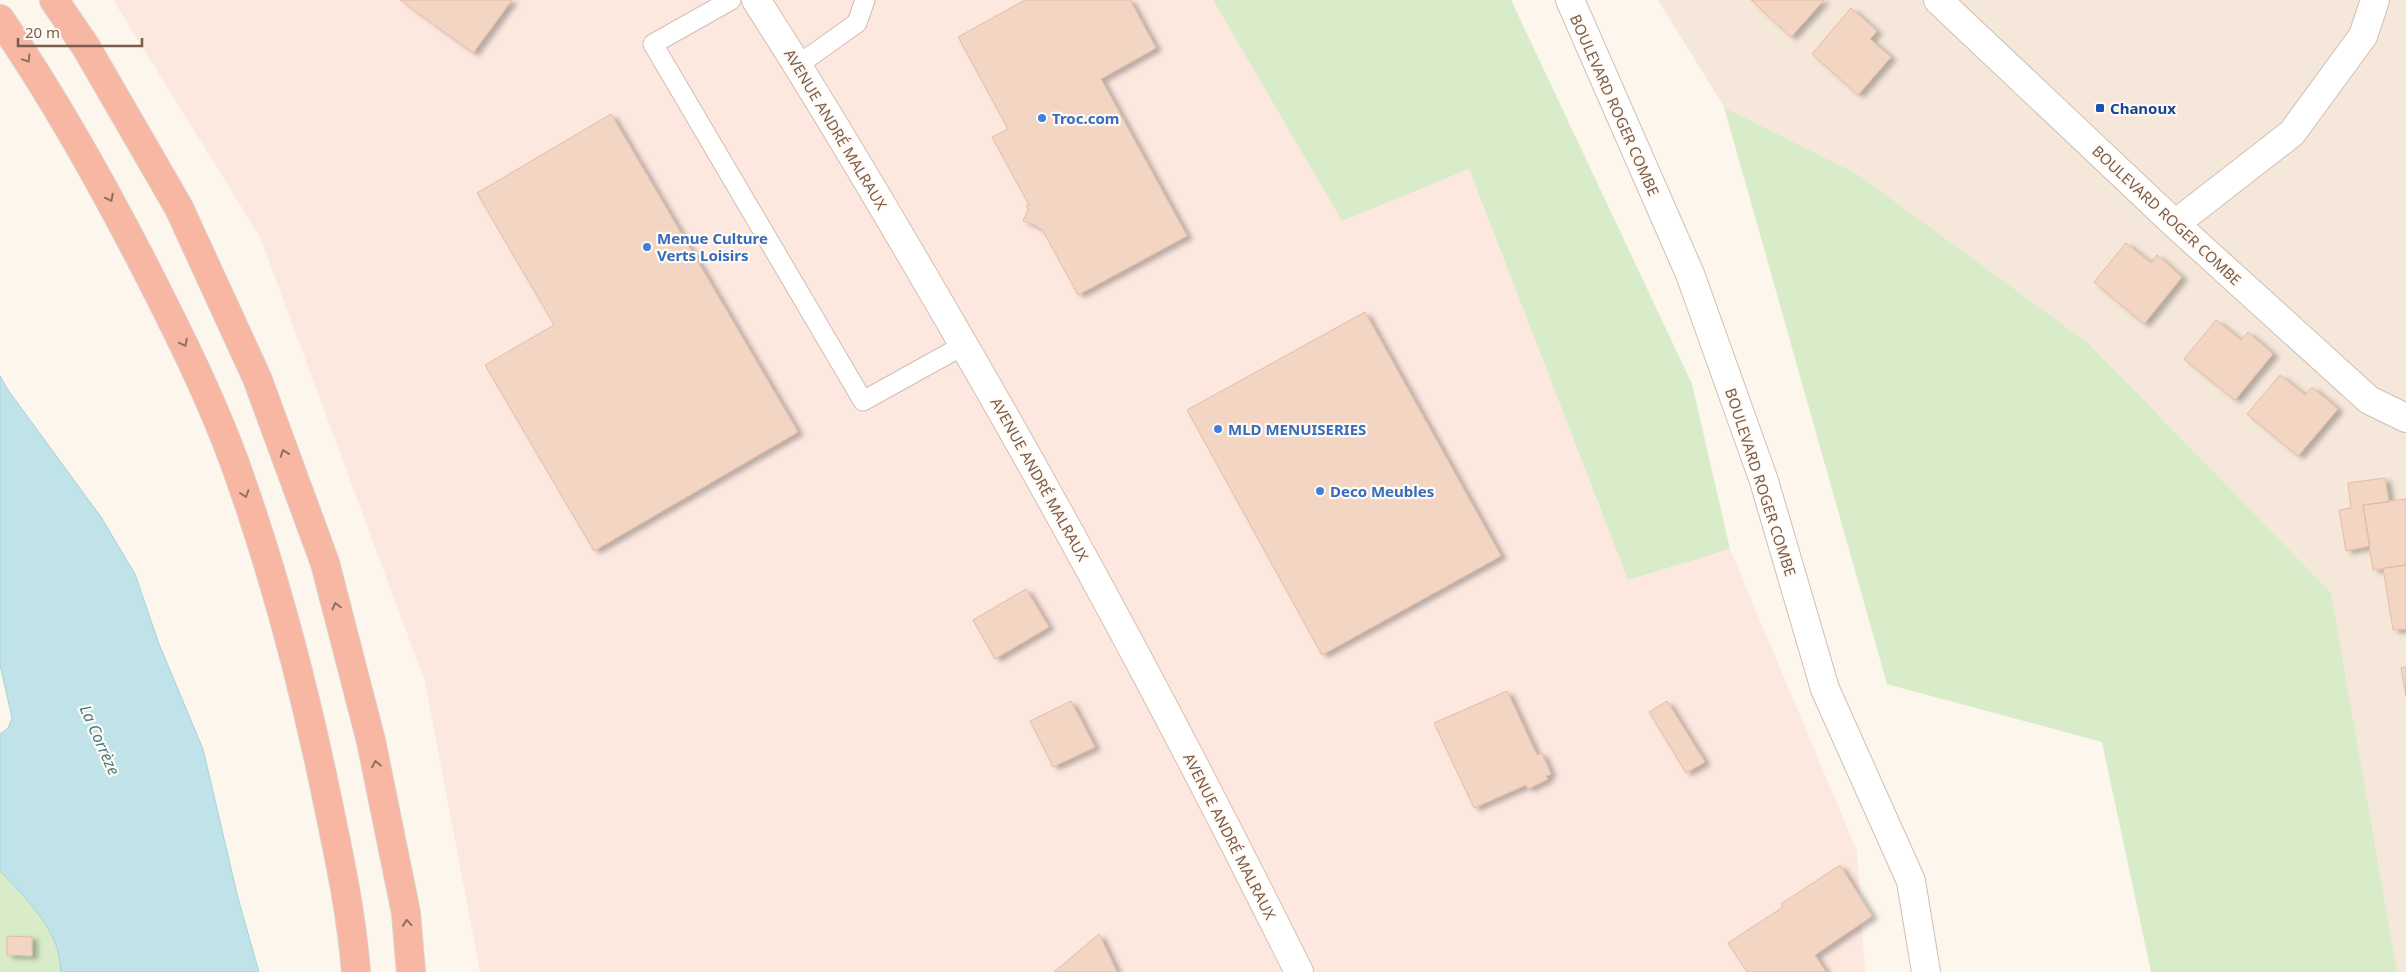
<svg xmlns="http://www.w3.org/2000/svg" width="2406" height="972" font-family="'Noto Sans',sans-serif">
  <defs>
    <filter id="shadow"><feDropShadow dx="5.5" dy="3" stdDeviation="2.5" flood-color="#0004"/></filter>
  </defs>
  <rect width="100%" height="100%" fill="#fdf6ec"/>
  <!-- residential -->
  <path fill="#f5e8da" d="M1658 0H2406V972H2394L1857 174 1724 107Z"/>
  <!-- commercial -->
  <path fill="#fde8e0" d="M113 0H1213L1342 221 1469 169 1628 580 1730 549 1857 851 1865 972H480L425 682 260 237Z"/>
  <!-- green -->
  <path fill="#d8ecc9" d="M1213 0H1511L1692 384 1730 549 1628 580 1469 169 1342 221Z
    M1724 107 1857 174 2089 344 2331 593 2397 972H2151L2102 742 1887 684Z
    M0 871C21 893 45 916 56 945 59 953 60 963 61 972H0Z"/>
  <!-- water -->
  <path fill="#bfe3e8" stroke="#a5d3da" d="M0 376 8 390 101 517 135 574 159 644 203 749 238 898 259 972H61C60 963 59 953 56 945 45 916 21 893 0 871V734L8 728 12 718 0 665Z"/>
  <!-- building -->
  <path fill="#f3d5c3" stroke="#e6bba3" filter="url(#shadow)" d="M400 0H512L473 53Z
    M1025 0H1130L1156 48 1101 79 1187 236 1078 295 1042 229 1040 230 1037 226 1023 221 1028 209 1026 206 1029 205 992 137 1008 129 958 37Z
    M1751 0H1824L1791 37Z
    M1851 8 1877 31 1870 39 1891 57 1858 95 1812 54Z
    M611 114 798 432 594 551 485 365 554 325 477 193Z
    M2126 243 2151 263 2157 255 2182 277 2144 324 2094 282Z
    M1365 312 1501 556 1322 655 1187 410Z
    M2216 320 2241 340 2248 332 2273 354 2235 400 2184 359Z
    M2280 375 2305 395 2312 387 2338 409 2298 456 2247 414Z
    M2385 478 2389 502 2363 505 2370 546 2346 551 2339 510 2351 508 2348 483Z
    M2406 499V565L2373 570 2363 505Z
    M2406 565V629L2393 630 2383 568Z
    M1026 589 1049 627 995 659 973 620Z
    M2406 667V696L2401 668Z
    M1507 691 1537 755 1542 753 1551 774 1546 776 1548 779 1528 789 1526 785 1474 808 1434 723Z
    M1071 701 1095 747 1053 767 1030 721Z
    M1667 701 1705 762 1686 773 1649 712Z
    M1840 865 1872 916 1815 955 1826 972H1747L1728 943 1783 907 1781 904Z
    M1099 934 1117 972H1054Z
    M7 936 32 937V956L7 955Z"/>
  <g fill="none" stroke-linecap="round" stroke-linejoin="round">
    <defs>
      <path id="lane" d="M731 0 653 44 863 401 964 345
        M798 65 857 23 865 0"/>
      <path id="street" d="M1570 0 1690 274 1764 481 1825 689 1911 881 1926 972
        M1938 0 2175 224 2369 400 2406 418
        M2175 224 2292 133 2363 36 2375 0"/>
      <path id="secondary" d="M756 0C822 102 883 206 944 311 1070 527 1188 748 1299 972"/>
      <path id="highway" d="M54 0 86 47 179 208 257 378 325 563 371 741 406 913 411 972
        M0 19C56 100 103 185 148 273 179 334 210 396 234 461 272 566 301 675 324 784 337 847 351 908 356 972"/>
    </defs>
    <!-- lane casing -->
    <use href="#lane" stroke="#d1beb0" stroke-width="21"/>
    <!-- street casing -->
    <use href="#street" stroke="#d1beb0" stroke-width="30"/>
    <!-- secondary casing -->
    <use href="#secondary" stroke="#d6c0b0" stroke-width="30"/>
    <!-- highway casing -->
    <use href="#highway" stroke="#dad1cd" stroke-width="30"/>
    <!-- lane -->
    <use href="#lane" stroke="#fff" stroke-width="19"/>
    <!-- street -->
    <use href="#street" stroke="#fff" stroke-width="28"/>
    <!-- secondary -->
    <use href="#secondary" stroke="#fff" stroke-width="28"/>
    <!-- highway -->
    <use href="#highway" stroke="#f7b7a3" stroke-width="28"/>
  </g>
  <!-- one-way arrows -->
  <defs><path id="oneway-chevron" d="M-2-3.5L2.5 0L-2 3.5" fill="none" stroke-width="1.6" stroke-linecap="round" stroke-linejoin="round" transform="scale(1.25)"/></defs>
  <g stroke="#936e5e">
    <use href="#oneway-chevron" transform="translate(27 59) rotate(57)"/>
    <use href="#oneway-chevron" transform="translate(110 198) rotate(63)"/>
    <use href="#oneway-chevron" transform="translate(184 343) rotate(63)"/>
    <use href="#oneway-chevron" transform="translate(284 453) rotate(-110)"/>
    <use href="#oneway-chevron" transform="translate(245 494) rotate(72)"/>
    <use href="#oneway-chevron" transform="translate(336 606) rotate(-105)"/>
    <use href="#oneway-chevron" transform="translate(376 764) rotate(-101)"/>
    <use href="#oneway-chevron" transform="translate(407 923) rotate(-95)"/>
  </g>
  <!-- markers -->
  <rect fill="#1a4fb4" stroke="#fffaf3" stroke-width="2" x="2095" y="103" width="10" height="10" rx="2.5"/>
  <g fill="#3f7fe0" stroke="#fffaf3" stroke-width="2">
    <circle cx="1042" cy="118" r="5"/>
    <circle cx="647" cy="247" r="5"/>
    <circle cx="1218" cy="429" r="5"/>
    <circle cx="1320" cy="491" r="5"/>
  </g>
  <g text-anchor="middle" dominant-baseline="central" stroke-width="4.5" stroke-linejoin="round" paint-order="stroke">
    <!-- street labels -->
    <g font-size="15" fill="#7a5c4d" stroke="#fffaf3">
      <text transform="translate(1615 105) rotate(66)">BOULEVARD ROGER COMBE</text>
      <text transform="translate(836 129) rotate(59)">AVENUE ANDRÉ MALRAUX</text>
      <text transform="translate(2167 215) rotate(43)">BOULEVARD ROGER COMBE</text>
      <text transform="translate(1040 479) rotate(61)">AVENUE ANDRÉ MALRAUX</text>
      <text transform="translate(1761 482) rotate(72)">BOULEVARD ROGER COMBE</text>
      <text transform="translate(1230 836) rotate(63)">AVENUE ANDRÉ MALRAUX</text>
    </g>
    <!-- transit labels -->
    <g font-size="15" font-weight="bold" fill="#164399" stroke="#fffaf3" text-anchor="start">
      <text x="2110" y="108">Chanoux</text>
    </g>
    <!-- shop labels -->
    <g font-size="15" font-weight="bold" fill="#366cbe" stroke="#fffaf3" text-anchor="start">
      <text x="1052" y="118">Troc.com</text>
      <text x="657" y="238">Menue Culture<tspan x="657" dy="17">Verts Loisirs</tspan></text>
      <text x="1228" y="429">MLD MENUISERIES</text>
      <text x="1330" y="491">Deco Meubles</text>
    </g>
    <!-- water labels -->
    <g font-size="16" font-style="italic" fill="#437c86" stroke="#fffaf3">
      <text transform="translate(100 740) rotate(66)">La Corrèze</text>
    </g>
  </g>
  <!-- scale -->
  <path d="M18 38v8h124v-8" fill="none" stroke="#7a5c4d" stroke-width="2.5"/>
  <text x="25" y="38" font-size="15" fill="#7a5c4d" stroke="#fffaf3" stroke-width="4" paint-order="stroke">20 m</text>
</svg>
